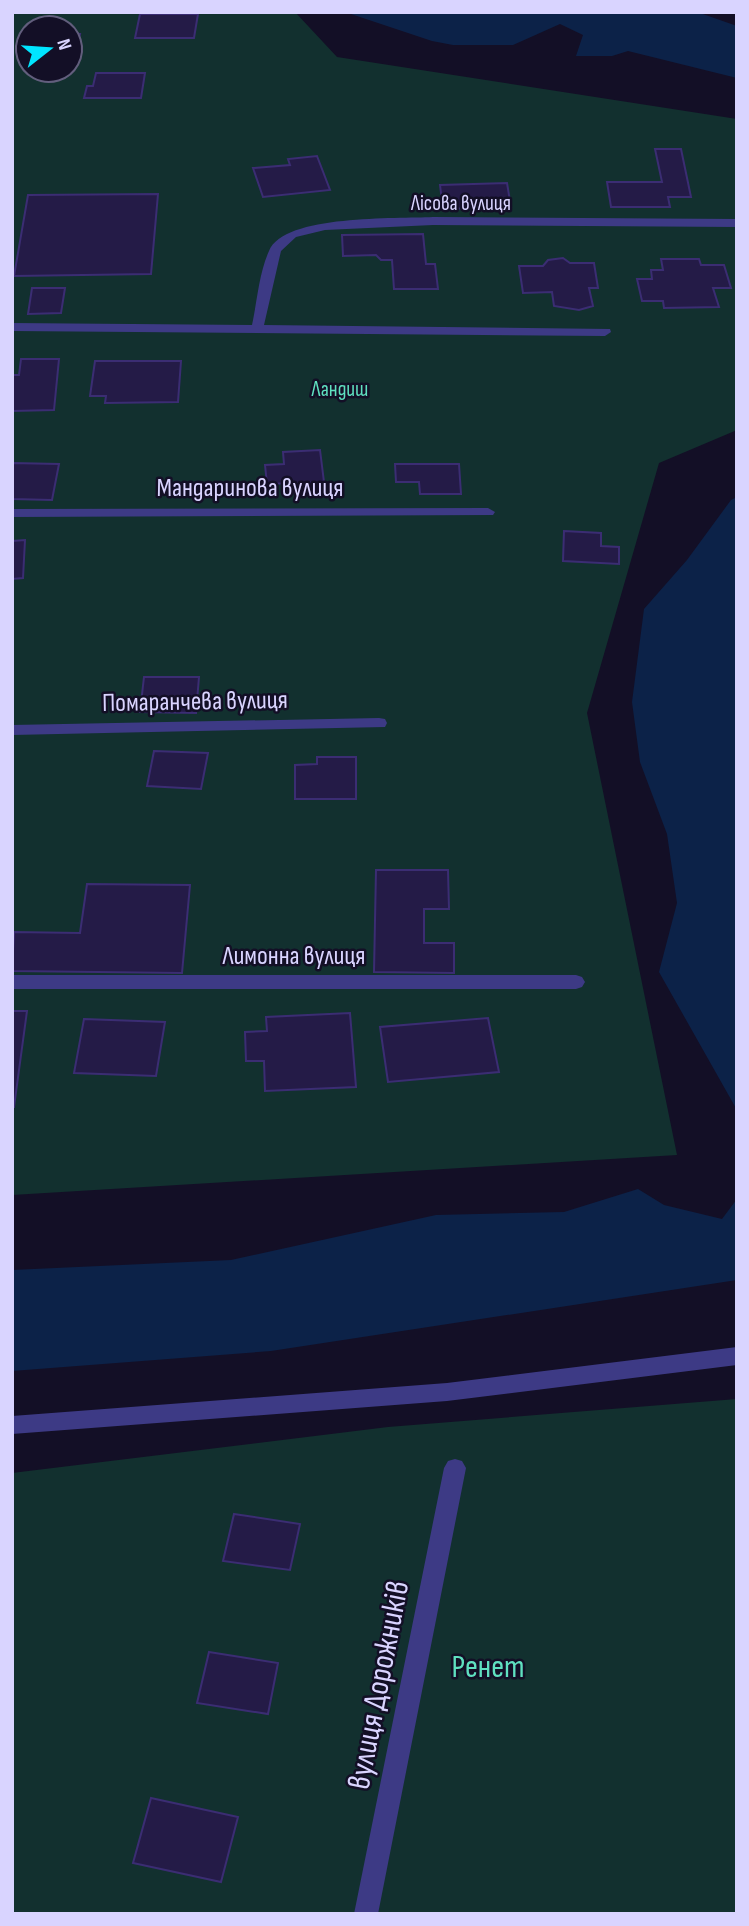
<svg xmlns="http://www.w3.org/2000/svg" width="749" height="1926" font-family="'Sofia Sans Condensed',sans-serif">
  <rect width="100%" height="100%" fill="#130f26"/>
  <!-- green -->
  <path fill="#12302f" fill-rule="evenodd" d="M12 12H295L337 57 737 119V430L659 463 587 713 677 1155 12 1195ZM28 28H70V70H28Z
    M737 1399V1914H12V1473L388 1427Z"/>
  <!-- water -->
  <path fill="#0c2248" d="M345 12H697L737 26V78L628 51 612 56H576L583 35 560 24 513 45H453L432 41Z
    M737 497V1110L659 972 677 903 667 834 640 762 632 702 644 609 687 560 731 500Z
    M638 1189 664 1205 722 1219 737 1199V1280L271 1351 12 1371V1270L231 1260 436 1215 564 1212Z"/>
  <!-- building -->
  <path fill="#241b47" stroke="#3b2d73" stroke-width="2" d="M140 14H198L194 38H135Z
    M70 34H80L74 62H70Z
    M96 73H145L141 98H84L87 86H93Z
    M655 149H681L691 197H668L670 207H611L607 182H662Z
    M317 156 330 190 263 197 253 168 290 165 288 159Z
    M507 183 511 207 443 209 440 185Z
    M158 194 151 274 14 276 28 195Z
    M423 234 426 264H435L438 289H394L392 260H381L376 255 343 256 342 235Z
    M563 258 570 263H594L598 288H589L593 306 579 310 554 306 552 292 523 293 519 266H543L548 260Z
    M661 259H699L701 265H724L731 288H713L719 307 664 308 663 301H642L637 279H652L651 270H663Z
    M32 288H65L61 313 28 314Z
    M21 359H59L54 410 12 411V375H19Z
    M95 361H181L178 402 105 403 106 396H90Z
    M320 450 324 482 267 484 265 465 284 464 283 452Z
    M12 463 59 464 52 500 12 499Z
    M395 464H459L461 494H420L419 482H396Z
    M564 531 601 533V546L619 547V564L563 561Z
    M25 540 23 578 12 579V541Z
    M144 677H199L196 713 140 712Z
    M154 751 208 753 201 789 147 786Z
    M317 757H356V799H295V765L317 764Z
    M376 870H448L449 909H424V943H454V973L374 972Z
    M87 884 190 885 182 973 12 971 14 932 80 933Z
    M12 1011H27L14 1107H12Z
    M350 1013 356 1087 265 1091 264 1061H246L245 1032 267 1031 266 1017Z
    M488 1018 499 1072 388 1082 380 1027Z
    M84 1019 165 1022 156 1076 74 1073Z
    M234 1514 300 1524 290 1570 223 1561Z
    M209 1652 278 1663 268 1714 197 1703Z
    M151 1798 238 1817 221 1882 133 1863Z"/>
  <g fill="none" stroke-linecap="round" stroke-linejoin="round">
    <!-- minor -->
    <path fill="#3d3a85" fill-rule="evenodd" d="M433 217 737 219V227L433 225 325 230 296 237 281 251 264 325 610 329 611 332 605 336 12 331V323L252 325C257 302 259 273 269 251 284 214 397 219 433 217Z
      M488 508 495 512 493 515 12 517V509Z
      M379 718 385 719 387 723 385 727 12 735V725Z
      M12 975H576L582 977 585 982 582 987 576 989H12Z
      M737 1347V1365L447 1401 12 1434V1416L447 1383Z
      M455 1459 462 1461 466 1468 378 1914H354L444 1468 448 1461Z"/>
  </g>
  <g text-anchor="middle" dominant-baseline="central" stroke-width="5" stroke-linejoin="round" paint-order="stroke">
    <!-- far-street labels -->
    <g font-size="21" fill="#d9d4ff" stroke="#130f26">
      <text x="461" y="203">Лісова вулиця</text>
    </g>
    <!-- far-park labels -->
    <g font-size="21" fill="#5fe0c0" stroke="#130f26">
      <text x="340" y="389">Ландиш</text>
    </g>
    <!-- street labels -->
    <g font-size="26" fill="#d9d4ff" stroke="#130f26">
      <text x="250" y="488">Мандаринова вулиця</text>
      <text transform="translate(195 702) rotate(-1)">Помаранчева вулиця</text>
      <text x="294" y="956">Лимонна вулиця</text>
    </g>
    <!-- near-park labels -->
    <g font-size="32" fill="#5fe0c0" stroke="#130f26">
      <text x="488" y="1667">Ренет</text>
    </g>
    <!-- near-street labels -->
    <g font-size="32" fill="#d9d4ff" stroke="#130f26">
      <text transform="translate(379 1685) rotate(-79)">вулиця Дорожників</text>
    </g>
  </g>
  <!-- border -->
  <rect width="749" height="1926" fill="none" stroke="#d9d4ff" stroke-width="28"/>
  <!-- north arrow -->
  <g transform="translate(49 49) rotate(73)"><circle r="33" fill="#130f26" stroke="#625e7d" stroke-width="2"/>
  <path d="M0-5L12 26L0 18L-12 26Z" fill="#00e5ff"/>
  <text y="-10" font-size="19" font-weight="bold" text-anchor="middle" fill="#d9d4ff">N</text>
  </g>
</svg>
